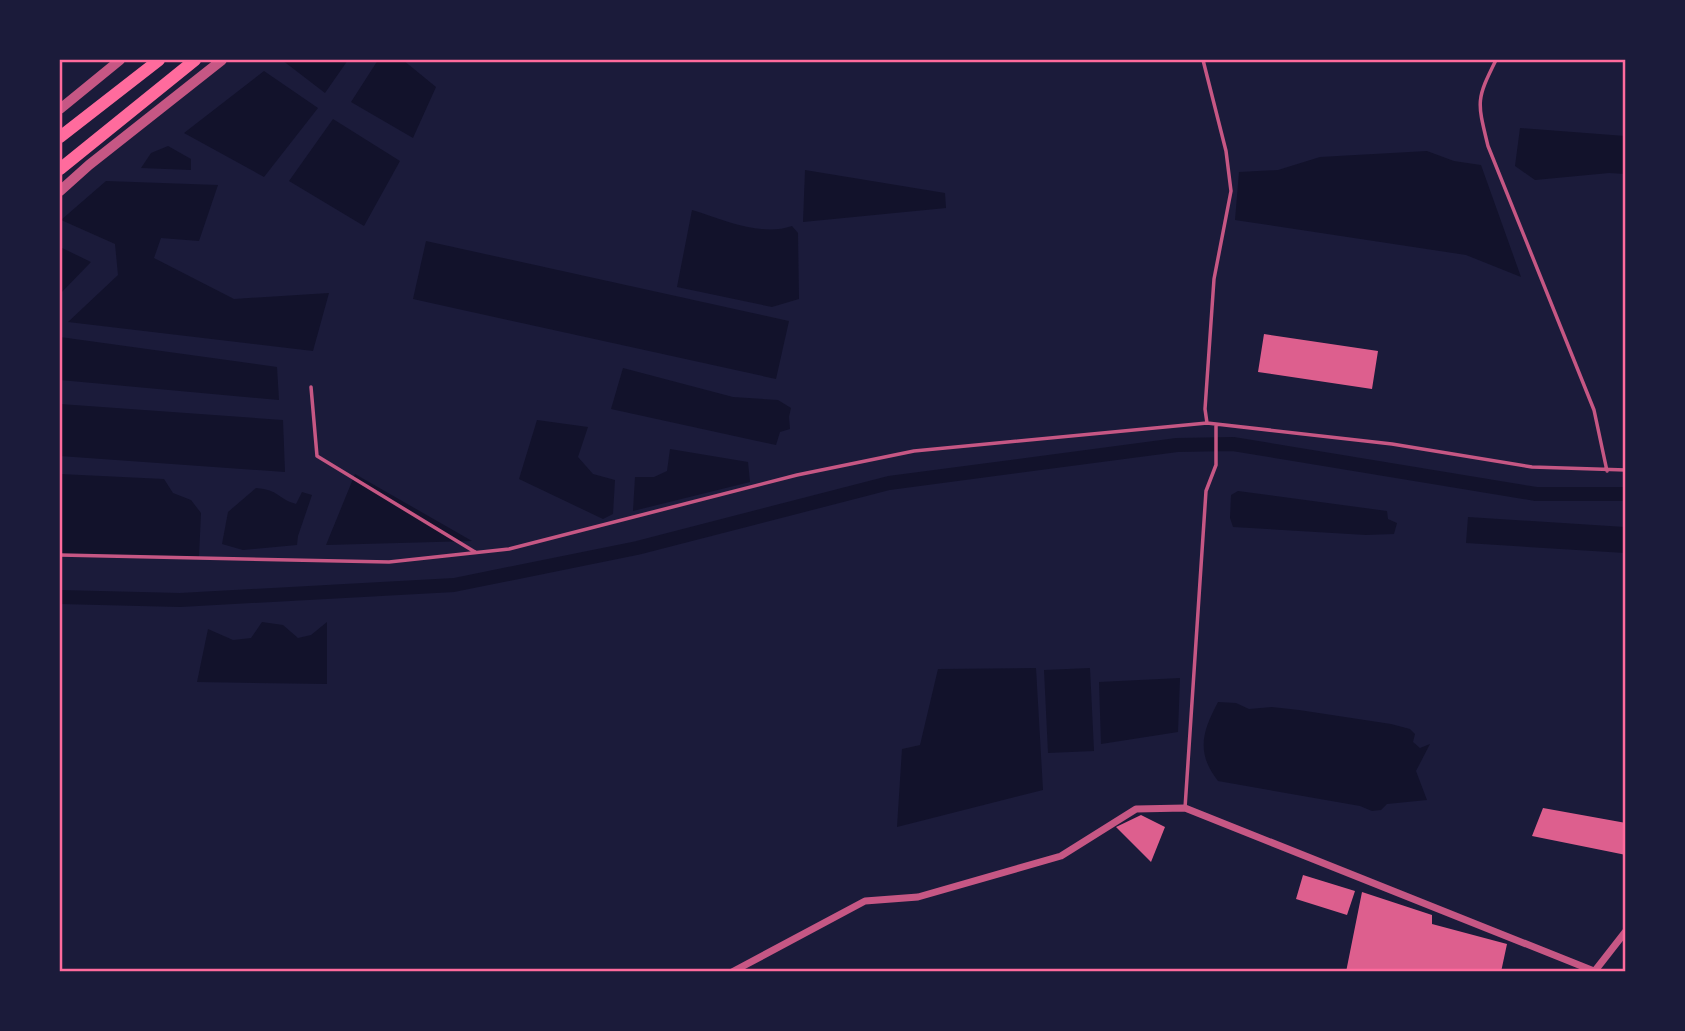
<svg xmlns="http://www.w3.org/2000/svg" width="1685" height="1031" font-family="'Work Sans',sans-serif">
  <rect width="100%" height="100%" fill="#1b1b3a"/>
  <!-- water -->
  <path fill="#12122b" d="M282 60H348L325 93Z
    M378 60H403L436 87 413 138 351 102Z
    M264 71 318 108 264 177 184 133Z
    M333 119 400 161 364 226 289 181Z
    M1520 128 1625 136V174L1609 173 1535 180 1515 166Z
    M168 146 191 159V170L141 168 151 153Z
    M1427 151 1454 161 1481 165 1521 277 1466 255 1235 220 1239 172 1278 170 1320 157Z
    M805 170 945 193 946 208 803 222Z
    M106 181 218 185 199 241 161 238 154 258 234 299 329 293 313 351 68 322 118 275 115 244 61 220Z
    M692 210C722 219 760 237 792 226L798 233 799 299 772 307 677 287Z
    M426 241 789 321 776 379 413 299Z
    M60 247 91 262 60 294Z
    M60 337 277 367 279 400 60 380Z
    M623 368 733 397 778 400 791 408 789 417 790 429 780 432 776 445 611 409Z
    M60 404 283 420 285 472 60 456Z
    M537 420 588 427 578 457 593 474 615 480 613 514 603 519 519 479Z
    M670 449 748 462 750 482 633 511 635 477H654L667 471Z
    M60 474 164 479 173 493 191 500 201 513 199 557 60 554Z
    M355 474 472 541 326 545Z
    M256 488C280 490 276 498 296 504L302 492 312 495 298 536 297 545 243 550 222 544 228 512Z
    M1238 491 1387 511 1388 519 1397 523 1394 534 1366 535 1233 527 1230 518 1231 495Z
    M1468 517 1625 527V553L1466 543Z
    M262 622 283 625 298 638 311 635 327 622V684L197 682 208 629 233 640 251 638Z
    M1036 668 1043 790 897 827 902 749 920 745 938 669Z
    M1090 668 1094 751 1048 753 1044 670Z
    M1180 678 1178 732 1101 744 1099 682Z
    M1218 702 1236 703 1249 709 1272 707 1299 710 1391 724 1410 729 1415 734 1413 742 1420 748 1430 744 1416 771 1427 800 1387 804 1381 810 1372 811 1360 806 1218 781C1196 753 1202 732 1218 702Z"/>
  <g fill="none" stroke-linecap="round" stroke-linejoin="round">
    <!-- canal -->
    <path stroke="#12122b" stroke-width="14" d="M60 597 180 600 454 585 637 548 889 483 1177 445 1233 444 1536 494H1626"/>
  </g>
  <!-- building -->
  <path fill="#dd5f8e" d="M1264 334 1378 351 1372 389 1258 372Z
    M1543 808 1626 823V855L1532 836Z
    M1141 815 1165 827 1151 862 1116 827Z
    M1303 875 1355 891 1347 915 1296 899Z
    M1362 892 1432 915V924L1507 944 1501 972H1346Z"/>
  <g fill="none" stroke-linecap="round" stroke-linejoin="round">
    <!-- service -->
    <path stroke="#c65784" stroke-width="3.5" d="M1203 60 1226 151 1231 191 1214 279 1205 409 1207 423
      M1496 60C1476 100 1477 101 1488 146L1594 410 1607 471
      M311 387 317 456 475 552
      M60 555 389 562 509 549 797 475 914 451 1207 423 1392 444 1532 467 1626 470
      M1185 808 1206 491 1216 465V424"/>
    <!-- minor -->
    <path stroke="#c65784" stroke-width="7" d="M732 972 865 901 918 897 1061 856 1136 809 1185 808 1594 971
      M1594 972 1626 931"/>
    <!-- tertiary -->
    <path stroke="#c65784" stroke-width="10" d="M60 109 120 60
      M60 191 89 165 222 60"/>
    <!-- trunk -->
    <path stroke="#ff6b9d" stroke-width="12" d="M60 137 159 60
      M60 169 195 60"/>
  </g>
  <!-- border -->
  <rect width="1685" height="1031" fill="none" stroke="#1b1b3a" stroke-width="122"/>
  <rect x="61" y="61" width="1563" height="909" fill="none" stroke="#ff6b9d" stroke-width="2.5"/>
</svg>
